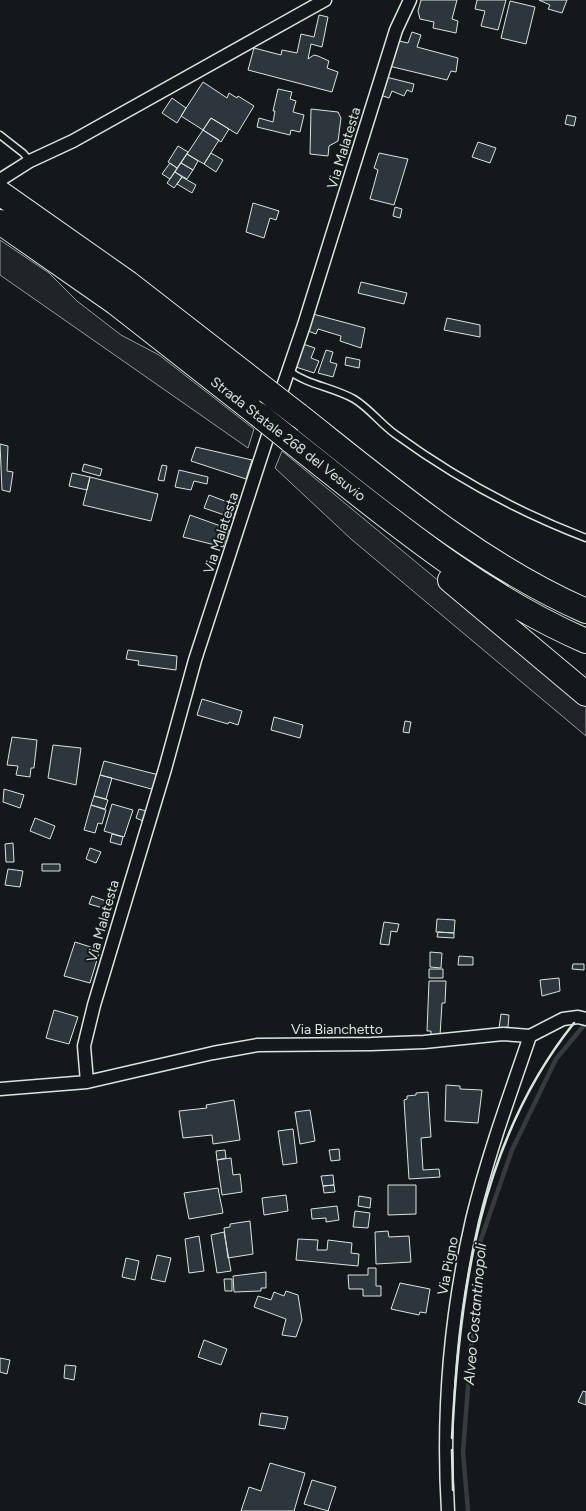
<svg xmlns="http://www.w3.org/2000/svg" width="586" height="1511" font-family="Figtree,sans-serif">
  <rect width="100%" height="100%" fill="#14181c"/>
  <!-- green -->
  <path fill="#202428" stroke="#939e99" d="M0 240 49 273 77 301 121 335 159 355 254 429 248 448 0 275Z
    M282 451 586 703V736L351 539 275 468Z"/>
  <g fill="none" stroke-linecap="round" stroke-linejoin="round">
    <!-- stream -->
    <path stroke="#363b3e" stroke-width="4.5" d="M468 1511 463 1452 479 1245 512 1150 556 1059 586 1023"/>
  </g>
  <!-- building -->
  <path fill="#2c363c" stroke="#d8e6dc" d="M421 0H457L452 19 458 21 456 33 433 28 434 22 420 19 418 11Z
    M477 0H506L498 30 481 26 485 11 475 9Z
    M539 0H567L562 13 548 9 550 5Z
    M510 1 535 7 526 44 501 38Z
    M319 15 328 17 322 47 311 44 308 59 314 55 318 56 329 61 327 68 338 72 332 92 248 70 254 48 281 55 282 50 297 53 301 34 314 37Z
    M412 32 421 35 417 47 458 58 456 72 451 71 447 80 389 66 399 41 408 43Z
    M386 77 414 84 412 92 407 90 404 96 392 91 389 98 380 95Z
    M203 82 227 98 229 93 237 98 238 96 254 106 237 134 211 118 203 130 181 116Z
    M278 89 292 92 290 99 296 101 293 112 304 115 300 132 291 130 290 135 257 127 259 118 273 122 275 111H273Z
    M172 98 186 108 177 123 162 113Z
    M311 109 338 112 341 118 338 141 329 146 328 156 310 154Z
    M567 115 576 117 574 126 565 124Z
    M211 118 229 129 221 142 203 130Z
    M203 130 219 140 204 164 187 154Z
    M478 142 496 148 490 163 472 157Z
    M178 146 188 152 177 168 168 162Z
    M211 153 223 160 216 172 204 164Z
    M379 153 408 159 394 205 370 199 378 170 374 168Z
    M187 154 198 161 193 170 181 163Z
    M170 163 177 168 170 179 162 174Z
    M181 163 193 170 187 179 175 172Z
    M175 172 182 177 174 188 167 183Z
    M182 177 196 185 192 193 177 184Z
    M253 203 279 211 276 220 270 218 264 238 246 232Z
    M395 207 402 209 400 218 393 216Z
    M361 282 407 293 404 304 358 293Z
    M313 314 365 328 361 348 340 341 341 336 318 329 316 334 308 331Z
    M447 318 480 325V337L444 330Z
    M303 344 315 348 311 358 319 361 314 373 296 367Z
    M326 350 333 352 330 362 337 364 333 377 318 373Z
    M346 357 360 360 359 368 345 365Z
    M0 444 8 446 7 471 13 472 10 492 2 490Z
    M196 447 252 460 246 479 191 461Z
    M84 464 102 469 100 476 82 471Z
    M162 465 167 466 164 481 158 480Z
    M179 470 208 477 207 484 194 481 191 490 175 487Z
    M72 473 90 477 87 490 69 486Z
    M90 477 158 494 151 521 83 505Z
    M209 495 238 506 233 518 204 508Z
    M190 515 229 529 223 547 183 537Z
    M128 650 177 656 176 670 138 665 139 661 126 659Z
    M202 699 242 711 238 725 229 722 228 724 197 715Z
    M274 717 303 725 300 738 271 730Z
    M405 721 411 722 409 733 403 732Z
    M12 737 37 740 34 768H31L30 777 16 775 18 766 7 765Z
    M53 745 81 748 76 785 48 778Z
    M104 761 159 775 155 790 100 775Z
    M100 775 112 778 106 799 94 796Z
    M4 789 24 795 20 808 3 802Z
    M94 796 108 800 105 809 91 805Z
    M112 804 133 810 124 837 104 831Z
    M91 805 106 810 102 824 98 823 95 833 84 830Z
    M139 809 146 811 143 821 136 818Z
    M35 818 55 826 50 839 30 831Z
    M112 834 123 837 121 845 110 842Z
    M13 843 14 862H6L5 844Z
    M90 848 101 852 96 863 86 859Z
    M42 864H60V871H42Z
    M8 869 23 871 20 887 5 885Z
    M92 896 106 901 103 908 89 904Z
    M437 919 455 920 454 933 436 932Z
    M384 922 399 924 397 932 391 931 389 945 380 944Z
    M438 932 454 933V938L437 937Z
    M75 942 100 950 90 983 64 976Z
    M430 952 442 953 441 968 430 967Z
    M459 956 473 957V965H458Z
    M573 964H584V970L572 969Z
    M429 969H443V978H429Z
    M559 978 560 991 542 996 540 980Z
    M429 981H446L445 1003H442L440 1036H431V1031H427Z
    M54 1010 78 1017 69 1044 46 1038Z
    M501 1014 509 1015 508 1027 499 1028Z
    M446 1085 460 1086V1089L482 1090 478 1123 445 1121Z
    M428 1092 431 1137 421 1138 423 1170 439 1169 440 1177 409 1179 404 1100 407 1099V1096L416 1095V1093Z
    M234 1100 240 1140 213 1144 212 1135 183 1138 179 1111 207 1108 206 1105Z
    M310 1110 315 1141 300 1144 295 1112Z
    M293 1129 297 1163 283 1165 278 1131Z
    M339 1149 340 1160 331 1161 329 1150Z
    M225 1150 226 1158 217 1160 216 1151Z
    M231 1158 233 1175 240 1174 242 1192 222 1195 217 1160Z
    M333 1175 334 1185 323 1186 321 1176Z
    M334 1185 335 1192 324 1193 323 1186Z
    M388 1185H416V1214L388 1215Z
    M218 1188 223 1213 189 1219 184 1193Z
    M286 1195 288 1211 264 1215 262 1198Z
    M359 1196 371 1198 370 1208 358 1206Z
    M337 1206 339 1220 326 1222V1218L312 1219 311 1209Z
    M355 1211 370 1213 368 1228 353 1227Z
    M250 1221 253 1254 228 1258 224 1228 230 1227V1224Z
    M388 1231 389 1237 409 1236 411 1262 376 1264 375 1232Z
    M224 1232 231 1271 217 1273 211 1235Z
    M199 1236 204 1271 189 1273 185 1239Z
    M298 1239 318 1240 317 1250H327L328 1240 352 1243 351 1253 359 1254 358 1266 296 1260Z
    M157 1255 171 1258 165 1282 151 1279Z
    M126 1258 139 1261 135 1280 122 1277Z
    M368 1268H376V1286H381V1296H363V1289H349L348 1275H368Z
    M266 1272V1288H261V1291L234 1292 233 1276Z
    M224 1279H232V1291H225Z
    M400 1283 430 1289 426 1313 420 1312 419 1315 391 1309Z
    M286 1291 298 1295 302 1320 296 1337 282 1335 286 1319 254 1307 258 1296 271 1300 274 1292 284 1296Z
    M204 1340 227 1349 221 1365 198 1357Z
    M0 1358 10 1360 7 1374 0 1372Z
    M65 1365 76 1366 74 1380 64 1378Z
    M583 1391 586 1392V1405L578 1402Z
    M261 1413 288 1417 285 1429 259 1425Z
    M270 1463 305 1473 294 1511H241L249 1487 261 1491Z
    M312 1480 336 1487 328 1511 304 1504Z"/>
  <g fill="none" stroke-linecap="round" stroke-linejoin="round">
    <defs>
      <path id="lane" d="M0 135 23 153 30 161
        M288 370C307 385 333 387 354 399 369 408 381 424 395 434 454 477 518 512 586 538"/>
      <path id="street" d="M0 180 30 161 73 141 325 0
        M277 404 304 325 396 30 410 0
        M87 1082 84 1046 94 1005 165 769 195 660 272 423
        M0 1089 87 1082 213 1053 258 1045 371 1044 424 1042 503 1034 530 1036 563 1019 578 1017 586 1019
        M448 1511C442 1413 450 1316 472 1220 487 1158 509 1097 530 1036"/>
      <path id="highway" d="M0 193 128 283 267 391
        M0 222 116 303 259 415
        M298 415C389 487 479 564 586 611
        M290 440C384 514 475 593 586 641
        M450 580 586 694"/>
    </defs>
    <!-- lane casing -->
    <use href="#lane" stroke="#d8e6dc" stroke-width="9"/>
    <!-- street casing -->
    <use href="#street" stroke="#d8e6dc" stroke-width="15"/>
    <!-- highway casing -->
    <use href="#highway" stroke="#d8e6dc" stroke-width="26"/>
    <!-- lane -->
    <use href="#lane" stroke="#14181c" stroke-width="6"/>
    <!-- street -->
    <use href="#street" stroke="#14181c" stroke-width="12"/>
    <!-- highway -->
    <use href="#highway" stroke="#14181c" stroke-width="24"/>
    <defs>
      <path id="highway-bridge" d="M267 391 298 415
        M259 415 290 440"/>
    </defs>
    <!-- highway-bridge casing -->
    <use href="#highway-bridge" stroke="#d8e6dc" stroke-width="26" stroke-linecap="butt"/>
    <!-- highway-bridge -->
    <use href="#highway-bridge" stroke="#14181c" stroke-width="24"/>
    <!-- wall -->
    <path stroke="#d8e6dc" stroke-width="2.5" d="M452 1438C459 1292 480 1140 574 1023
      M452 1450 453 1490"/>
  </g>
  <g text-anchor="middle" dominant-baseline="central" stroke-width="4" stroke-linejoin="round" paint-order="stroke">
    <!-- street labels -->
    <g font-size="14" fill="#d8e6dc" stroke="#14181c">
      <text transform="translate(344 148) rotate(-73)">Via Malatesta</text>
      <text transform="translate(288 439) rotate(38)">Strada Statale 268 del Vesuvio</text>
      <text transform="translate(221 533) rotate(-72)">Via Malatesta</text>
      <text transform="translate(103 921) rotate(-74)">Via Malatesta</text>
      <text x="337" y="1029">Via Bianchetto</text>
      <text transform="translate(448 1266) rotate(-79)">Via Pigno</text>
    </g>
    <!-- water labels -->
    <g font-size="15" font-style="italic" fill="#d8e6dc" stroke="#14181c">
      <text transform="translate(475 1314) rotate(-85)">Alveo Costantinopoli</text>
    </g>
  </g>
</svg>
